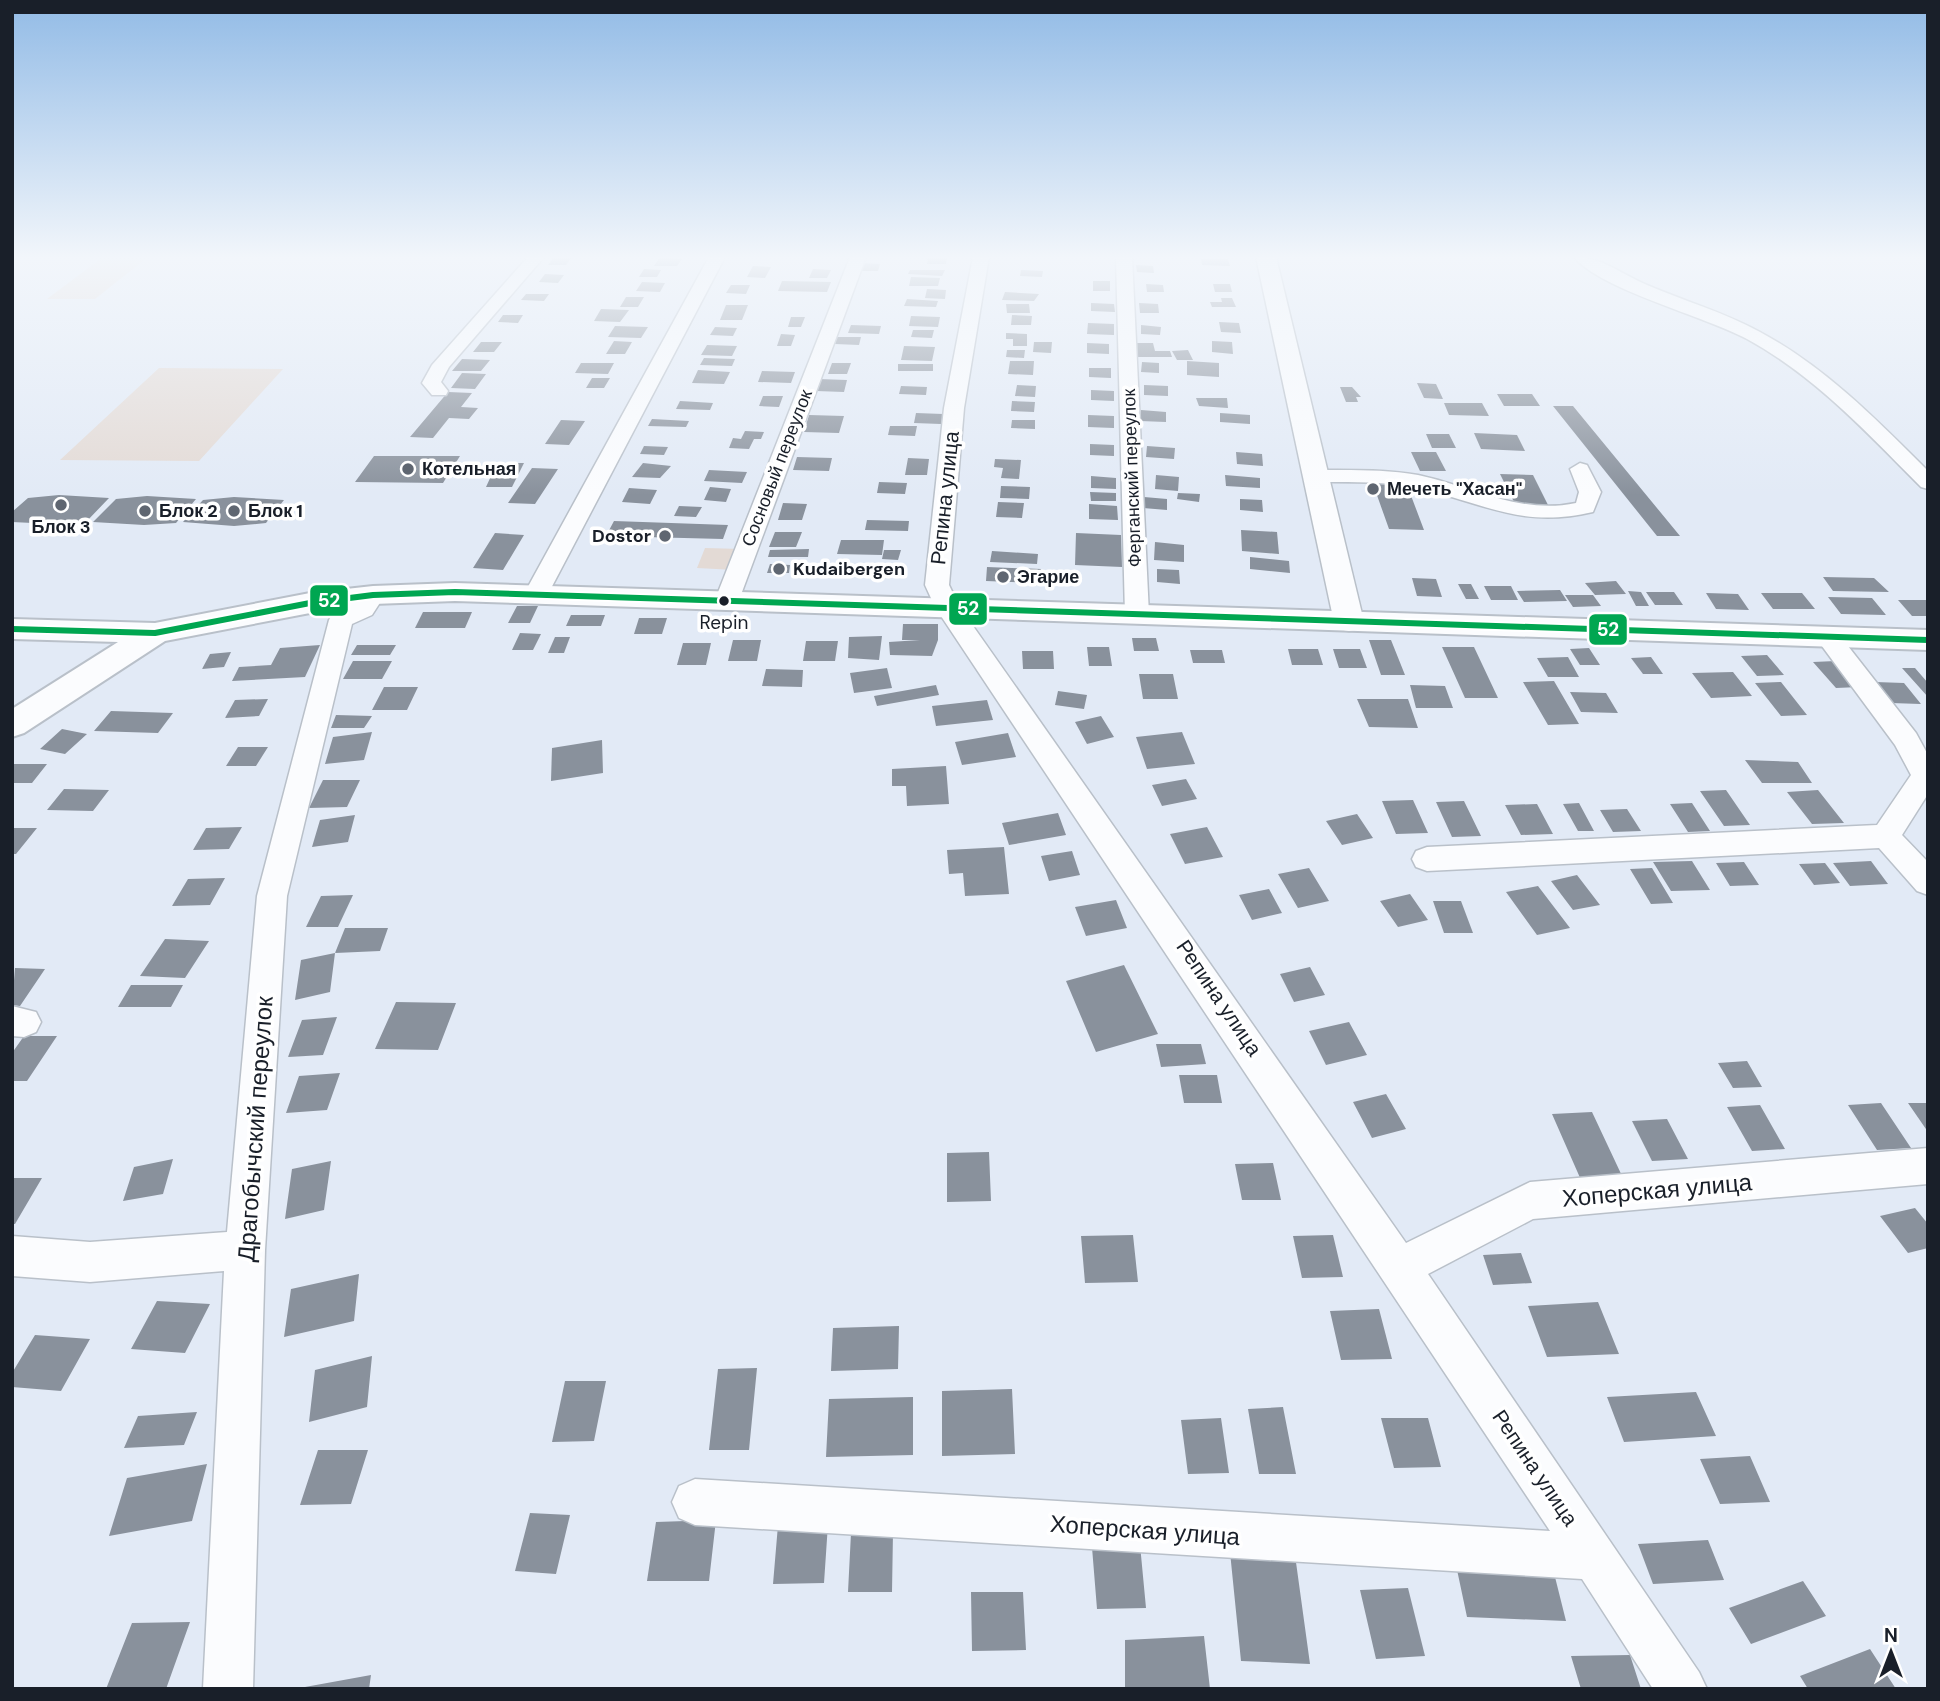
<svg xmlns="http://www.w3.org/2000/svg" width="1940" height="1701" font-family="'DM Sans',sans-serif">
  <rect width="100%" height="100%" fill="#e2eaf6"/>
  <!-- green -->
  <path fill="#e3dad5" d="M103 257H148L95 299H47Z
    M159 368 283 369 199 461 60 460Z
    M705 548 742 549 735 570 697 568Z"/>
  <!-- building -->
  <path fill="#89919c" d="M554 257H572L566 265H548Z
    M928 257H947L946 264H927Z
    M659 258 682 259 677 266H654Z
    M1201 259H1228L1230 266 1202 265Z
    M861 263 880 264 878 271H859Z
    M1136 265 1153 266 1154 273 1137 272Z
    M753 266 771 267 765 278 747 277Z
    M644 269 661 270 657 277H639Z
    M813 269 831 270 827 278H809Z
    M910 270H945L942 276 908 274Z
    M1021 270 1043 271 1042 277 1020 276Z
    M545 274 564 275 558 283 539 282Z
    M911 277 940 278 938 286H909Z
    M782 281 831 282 827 292 778 291Z
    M1093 281H1110V291H1093Z
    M642 282 665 283 660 292 636 291Z
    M1146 284 1163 285 1164 292H1147Z
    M1213 284H1230L1232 292H1215Z
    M731 285H750L746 294 726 293Z
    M927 289 946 290 945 299 925 298Z
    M1005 292 1039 294 1034 301 1002 300Z
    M526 294H549L544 301 521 300Z
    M626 297H644L638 307H620Z
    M1221 298H1232L1236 307H1212L1210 302H1222Z
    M907 299 938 301 936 307 904 306Z
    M1091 303 1114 304 1115 312 1091 311Z
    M1139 303 1158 304 1159 313H1140Z
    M1006 304H1029L1030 313H1007Z
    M726 305H748L742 320H720Z
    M601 309 629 310 620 322 594 321Z
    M503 315H523L518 323 498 322Z
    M1012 315 1032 316 1031 325H1011Z
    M911 316 940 317 938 327 909 326Z
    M791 317H805L801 327H788Z
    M1219 322 1239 323 1241 333 1221 332Z
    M1088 323 1114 324V335L1087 334Z
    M851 325 881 326 879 334 848 333Z
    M1141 325 1161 327 1160 335 1141 334Z
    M615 326 648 327 641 338 608 337Z
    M715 327 737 328 733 336 710 335Z
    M913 330H934L932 338 911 337Z
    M1006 333 1027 334V346H1013V339H1006Z
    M781 334 795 335 791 346H777Z
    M837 337H861L859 345 835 344Z
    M614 341 632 342 625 354H606Z
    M1212 341 1232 342 1233 354 1212 352Z
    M481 342H502L494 352H473Z
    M1034 342H1052L1051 353 1033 352Z
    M1087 343 1109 344V354L1087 353Z
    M1135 343H1153L1155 351H1170L1172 357H1137Z
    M707 345 737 346 732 356 701 355Z
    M904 346 935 347 932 361 901 360Z
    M1007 350H1025L1024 358 1006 357Z
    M1188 350 1193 360H1177L1172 351Z
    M704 358 735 359 732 366 700 365Z
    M462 359 490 360 481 371H452Z
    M1010 361H1034L1033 375 1008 374Z
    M1187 361 1219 363V377L1187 375Z
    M1142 362 1159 363V373L1141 372Z
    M581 363H614L608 374 575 373Z
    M832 363H851L847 374H828Z
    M898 364H933V371H898Z
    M1089 368H1111V378L1089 377Z
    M698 370 730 372 724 384 692 383Z
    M762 371 795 372 791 383 758 382Z
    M462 373 486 374 475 389 451 388Z
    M592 378H610L604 388H586Z
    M819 379 847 380 844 392 816 391Z
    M1417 383 1436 384 1443 399 1424 398Z
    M1017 385 1036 386 1035 397 1015 396Z
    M1144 385 1168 386V396L1144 395Z
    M901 386 927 387 926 395 899 394Z
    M1340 387H1352L1361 397H1356L1358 402H1346Z
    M1091 390 1114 391V401L1091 400Z
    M448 392 472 393 461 407 478 408 469 419 449 418 433 438 410 437Z
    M1497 394H1532L1540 406H1504Z
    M763 396H783L779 407 759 406Z
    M1196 398H1227L1228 408 1199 406Z
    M680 401 713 403 710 410 676 409Z
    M1012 401 1035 402 1034 412 1011 411Z
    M1444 403H1482L1489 416 1449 415Z
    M1553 406H1573L1680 536H1657Z
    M1141 410 1166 412V422L1140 421Z
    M916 413 943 414 941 424 914 423Z
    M1220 413 1250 415V424L1220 422Z
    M809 415 844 416 839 433 804 432Z
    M1088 415 1114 416V428L1088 427Z
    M652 419 689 421 686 427 648 426Z
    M561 420 585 421 569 445 545 444Z
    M1012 420H1035V429L1011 428Z
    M890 426H917L915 436 888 435Z
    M745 431 764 432 761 439H754L749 449 729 448 733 438 741 439Z
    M1474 433 1517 435 1525 451 1481 449Z
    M1426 434H1449L1456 448H1432Z
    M1090 444 1114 445V456L1090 455Z
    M644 446 668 447 664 455 640 454Z
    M1147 446 1175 448 1174 459 1146 457Z
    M1236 452 1262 454 1263 466 1237 464Z
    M1411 452H1436L1446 471H1420Z
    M374 456H460L443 483 355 482Z
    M797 457 832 458 829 471 793 470Z
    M908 458 929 459 927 475H905Z
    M995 459 1021 460 1019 479 1001 478 1003 468 994 467Z
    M497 463H524L512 487H486Z
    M643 463 671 466 660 478 632 477Z
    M532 468 558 469 535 504 508 503Z
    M709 470 747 472 742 483 704 481Z
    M1500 474 1533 475 1549 507 1516 506Z
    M1156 475 1179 477 1178 491 1155 489Z
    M1225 475 1260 478V488L1226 486Z
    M1091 476 1116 478V489L1091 488Z
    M879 482 907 483 905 494 877 493Z
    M1373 484 1407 485 1424 530 1389 529Z
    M1001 486 1030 487 1029 499 1000 498Z
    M710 487 731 489 726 502 704 500Z
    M629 488 657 490 650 504 622 502Z
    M1090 492 1116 493V501H1091Z
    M1178 493 1200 494 1199 502 1177 499Z
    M59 495 109 498 86 522 54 524 12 522V512L28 498Z
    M147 496 196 499 176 523 144 525 93 522 116 499Z
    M234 497 284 500 266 523 234 526 183 522 203 500Z
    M1144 497 1167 499V510L1143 508Z
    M1240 499 1262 500 1263 512 1240 510Z
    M998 502 1024 503 1022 518 996 517Z
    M783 503 807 504 802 520H778Z
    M1089 504 1117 506 1118 520 1089 519Z
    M679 506 702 507 696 517 674 516Z
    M867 520 909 521 908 531 865 530Z
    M614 521 728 525 723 539 606 536Z
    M1241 530 1277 532 1279 554 1242 551Z
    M775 532H802L796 547H769Z
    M495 533 524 535 503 570 473 568Z
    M1076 533 1121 535 1122 567 1075 565Z
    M841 540H884L882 555 837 554Z
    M1155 542 1184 545V562L1154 560Z
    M809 549 808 557H768L770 550Z
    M884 550H901L898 560 882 559Z
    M992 551 1038 554 1037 564 990 562Z
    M1250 557 1289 561 1290 573 1250 569Z
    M770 564 790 565 789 573H767Z
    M987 567 1041 569V583L986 581Z
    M1157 569 1179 570 1180 584 1157 582Z
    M1823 577 1874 578 1889 592 1833 591Z
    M1412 578 1436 579 1442 597 1417 596Z
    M1616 581 1626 594 1595 595 1585 583Z
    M1458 584H1471L1479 599H1466Z
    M1484 586H1511L1518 600H1491Z
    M1560 590 1567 601 1524 602 1517 591Z
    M1628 591 1641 592 1649 606H1636Z
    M1646 592H1674L1683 605H1655Z
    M1706 593 1738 594 1749 610 1716 609Z
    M1761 593H1802L1815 609H1773Z
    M1565 595H1593L1601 606 1573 607Z
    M1828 597 1872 598 1886 615 1841 614Z
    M1898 600H1926L1928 616H1912Z
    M517 606H538L530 623H508Z
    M423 612H472L465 628H415Z
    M571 615H605L601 626H566Z
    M639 618H667L662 634H634Z
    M903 624H938V640L932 656 890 655 889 642 920 640H902Z
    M520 633 541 634 533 650H512Z
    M882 636 879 660 848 658 849 637Z
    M555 637H570L564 653H548Z
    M1132 638H1156L1159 651H1134Z
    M733 640H761L757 661H728Z
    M1369 640H1391L1405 675H1381Z
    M806 641H838L835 661H803Z
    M683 643H711L706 665H677Z
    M320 645 305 677 232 681 239 667 271 665 280 648Z
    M357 645H396L390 655H351Z
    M1087 647H1109L1112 666H1089Z
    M1442 647H1474L1498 698H1465Z
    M1589 648 1600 665H1580L1570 649Z
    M1288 649H1318L1323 665H1292Z
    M1333 649H1360L1367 668H1339Z
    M1190 650H1222L1225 663H1193Z
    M1022 651H1053L1054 669H1023Z
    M231 652 224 667 202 669 210 654Z
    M1767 655 1784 675 1757 676 1741 656Z
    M1568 657 1579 677H1548L1537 658Z
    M1651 657 1663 674H1643L1631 658Z
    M353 661H392L382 679H343Z
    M1836 661 1859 687 1836 688 1813 662Z
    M887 668 892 688 854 693 850 673Z
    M1902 668H1915L1928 683V697Z
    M766 669 803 670 802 687 762 686Z
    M1733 672 1752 696 1711 698 1692 673Z
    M1139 674H1173L1178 699H1143Z
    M1554 681 1579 724 1548 725 1523 682Z
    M1781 682 1807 715 1781 716 1755 683Z
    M1875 682 1904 683 1921 704 1891 703Z
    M936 685 939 695 877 706 874 696Z
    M1410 685 1445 686 1453 708H1416Z
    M384 687H418L407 710H372Z
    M1058 691 1087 695 1084 709 1055 705Z
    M1570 692 1606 693 1618 713 1581 712Z
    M268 699 259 716 225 718 235 700Z
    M1357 699H1408L1418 728 1369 727Z
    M987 700 993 720 936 726 932 706Z
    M111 711 173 713 158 733 94 731Z
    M336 715 372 716 364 728H331Z
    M1101 716 1114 737 1087 744 1075 722Z
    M62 729 87 734 65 754 40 749Z
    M372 732 364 760 325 764 333 737Z
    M1182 732 1195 764 1147 769 1136 737Z
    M1008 733 1016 757 962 765 955 742Z
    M602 740 603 773 551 781 552 748Z
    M238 747H268L256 766H226Z
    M1745 760 1798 762 1812 783H1762Z
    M12 764H47L32 783H12Z
    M946 766 949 804 907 806 906 786H892V769Z
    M1186 779 1197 799 1162 806 1152 785Z
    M323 780H360L347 807 309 808Z
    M64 789 109 790 93 811 47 810Z
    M1726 790 1750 825 1724 826 1700 791Z
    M1818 790 1844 823 1812 824 1787 792Z
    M1413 800 1428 833 1396 834 1382 801Z
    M1464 801 1481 836 1452 837 1436 802Z
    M1579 803 1594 831H1578L1563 804Z
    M1692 803 1710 831 1688 832 1670 804Z
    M1537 804 1553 834 1521 835 1505 805Z
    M1627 809 1641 831 1613 832 1600 810Z
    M1058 813 1066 835 1009 845 1002 823Z
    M1357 814 1373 838 1342 845 1326 821Z
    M355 815 348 842 312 847 320 820Z
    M242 827 229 849 193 850 206 828Z
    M1207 827 1223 857 1185 864 1170 834Z
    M12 828H37L16 854H12Z
    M1004 847 1009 894 965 896 963 873 949 874 947 850Z
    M1072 851 1080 875 1049 881 1041 856Z
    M1692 861 1710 890 1671 891 1653 862Z
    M1871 861 1888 884 1850 886 1833 863Z
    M1744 862 1759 885 1730 886 1716 863Z
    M1825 863 1840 883 1814 885 1799 864Z
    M1309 868 1329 901 1298 908 1278 874Z
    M1652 868 1673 903 1651 904 1630 869Z
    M1577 875 1600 905 1573 910 1551 881Z
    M225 878 210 905 172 906 188 879Z
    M1538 886 1570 928 1537 935 1506 892Z
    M1269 889 1282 913 1252 920 1239 895Z
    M1410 894 1428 920 1398 927 1380 901Z
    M353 895 338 927H306L321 896Z
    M1116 900 1127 928 1086 936 1075 907Z
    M1433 901H1461L1473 933H1444Z
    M345 928H388L380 951 335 953 330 992 295 1000 301 960 335 953Z
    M165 939 209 941 185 978 140 976Z
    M1124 965 1158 1034 1096 1052 1066 981Z
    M1310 967 1325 995 1294 1002 1280 974Z
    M15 968 45 969 20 1006 12 1005Z
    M131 985H183L171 1007H118Z
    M396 1002 456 1003 438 1050 375 1049Z
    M337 1017 323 1055 288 1057 302 1020Z
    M1349 1022 1367 1055 1326 1065 1309 1031Z
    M24 1036H57L27 1081H12V1053Z
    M1156 1044H1201L1206 1064 1161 1067Z
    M1747 1061 1762 1087 1733 1088 1718 1063Z
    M340 1073 327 1110 286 1113 299 1076Z
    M1179 1075H1217L1222 1103H1184Z
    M1386 1094 1406 1129 1372 1138 1353 1102Z
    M1881 1103 1911 1148 1877 1150 1848 1105Z
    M1908 1103H1928V1132Z
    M1760 1105 1785 1149 1752 1151 1727 1107Z
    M1592 1112 1623 1178 1581 1180 1552 1114Z
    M1667 1119 1688 1159 1652 1161 1632 1121Z
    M989 1152 991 1201 947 1202V1153Z
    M173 1159 163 1194 123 1201 134 1167Z
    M331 1161 324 1210 285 1219 292 1169Z
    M1273 1163 1281 1200H1242L1235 1164Z
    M12 1178H42L15 1224H12Z
    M1915 1208 1928 1224V1248L1908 1253 1880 1216Z
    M1133 1235 1138 1282 1085 1283 1081 1236Z
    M1333 1235 1343 1277 1302 1278 1293 1236Z
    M1521 1253 1532 1283 1493 1285 1483 1255Z
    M359 1274 354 1321 284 1337 291 1289Z
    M157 1301 210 1304 185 1353 131 1349Z
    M1598 1302 1619 1354 1547 1357 1528 1306Z
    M1379 1309 1392 1359 1341 1360 1330 1311Z
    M899 1326 898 1369 831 1371 833 1328Z
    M35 1335 90 1339 61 1391 12 1387V1373Z
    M372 1356 367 1407 309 1422 315 1370Z
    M757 1368 749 1450H709L718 1369Z
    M565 1381H606L594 1441 552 1442Z
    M1012 1389 1015 1454 942 1456V1391Z
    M1696 1392 1716 1436 1624 1442 1607 1397Z
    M913 1397V1455L826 1457 829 1399Z
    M1283 1407 1296 1474H1259L1248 1409Z
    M197 1412 184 1445 124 1448 138 1416Z
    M1221 1418 1229 1473 1188 1474 1181 1420Z
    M1381 1418H1428L1441 1467 1394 1468Z
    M318 1450H368L351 1504 300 1505Z
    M1750 1456 1770 1502 1720 1504 1700 1459Z
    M207 1464 192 1521 109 1536 127 1478Z
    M530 1513 570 1515 556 1574 515 1571Z
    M716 1520 709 1581H647L656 1522Z
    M828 1524 824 1583 773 1584 778 1525Z
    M893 1532 892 1592H848L851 1533Z
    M1139 1534 1146 1608 1097 1609 1091 1535Z
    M1708 1540 1724 1580 1653 1584 1638 1544Z
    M1230 1552 1295 1555 1310 1664 1241 1661Z
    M1456 1565 1553 1569 1566 1621 1467 1617Z
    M1803 1581 1826 1616 1751 1644 1729 1608Z
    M1408 1588 1425 1656 1376 1659 1360 1590Z
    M971 1592H1023L1026 1650 972 1651Z
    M190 1622 166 1689H106L132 1623Z
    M1204 1636 1210 1689H1125V1640Z
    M1870 1649 1896 1689H1808L1800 1676Z
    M1630 1655 1641 1689H1581L1571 1656Z
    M371 1675 369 1689H305V1687Z"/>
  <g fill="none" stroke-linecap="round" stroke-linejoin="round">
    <defs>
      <path id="minor" d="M528 257H544L449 367 441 382 448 391 446 395H432L422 383 432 365Z
        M709 257H725L548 594 544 599H528L524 594Z
        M850 257H866L739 600 735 605H719L715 600Z
        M973 257H989L964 408 949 585 959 606 1406 1243 1530 1182 1928 1148V1184L1533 1219 1428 1274 1699 1672 1707 1689H1653L1582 1579 695 1525 679 1518 672 1502 679 1486 695 1479 1550 1531 935 607 925 585 944 408Z
        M1116 257H1132L1149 615 1146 620H1128L1125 615Z
        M1574 257C1600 256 1623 275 1647 285 1684 301 1724 312 1760 332 1825 367 1876 419 1928 471V489L1921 487C1867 433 1815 376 1747 339 1705 316 1601 290 1574 257Z
        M1580 463 1587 465 1601 492 1593 512C1521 529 1484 503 1418 488 1384 481 1349 482 1315 482L1305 476 1315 470C1349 470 1384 469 1418 475 1471 486 1520 515 1576 503L1579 492 1570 469Z
        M373 588 381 590 385 595 372 615 352 624 287 896 265 1250 253 1689H203L224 1271 90 1282 12 1276V1236L90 1242 227 1232 257 896 329 620 332 615 354 605 365 590Z
        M1828 630 1837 632 1916 733 1928 755V794L1902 835 1928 862V895L1917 891 1879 848 1427 871 1416 867 1412 859 1416 851 1427 847 1877 825 1911 775 1895 745 1816 638 1819 632Z
        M12 1006 36 1012 41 1022 36 1032 24 1037 12 1036Z"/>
      <path id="tertiary" d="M1256 257H1276L1364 622 1360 629 1349 631 1338 629 1334 622Z"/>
      <path id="secondary" d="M455 583 1928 630V650L455 601 373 604 310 613 165 641 24 733 12 737V709L118 642 12 639V619L155 623 310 593 373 586Z"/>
    </defs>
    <!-- minor casing -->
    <use href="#minor" stroke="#b9c0c9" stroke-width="3"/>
    <!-- tertiary casing -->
    <use href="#tertiary" stroke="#b9c0c9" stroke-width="3"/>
    <!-- secondary casing -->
    <use href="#secondary" stroke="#b9c0c9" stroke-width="4"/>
    <!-- minor -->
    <use href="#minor" fill="#fbfcfe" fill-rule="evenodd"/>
    <!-- tertiary -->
    <use href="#tertiary" fill="#fbfcfe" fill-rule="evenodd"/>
    <!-- secondary -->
    <use href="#secondary" fill="#fbfcfe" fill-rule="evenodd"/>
    <defs>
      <path id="bus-1" d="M12 629 155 633 310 603 373 595 455 592 1928 640"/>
    </defs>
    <!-- bus-1 casing -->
    <use href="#bus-1" stroke="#fff" stroke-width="10"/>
    <!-- bus-1 -->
    <use href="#bus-1" stroke="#00a651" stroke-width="6"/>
  </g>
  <!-- sky -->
  <linearGradient id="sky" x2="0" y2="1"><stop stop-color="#92bbe6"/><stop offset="0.52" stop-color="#f2f6fb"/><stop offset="1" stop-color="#f2f6fb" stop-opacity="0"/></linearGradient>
  <rect width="1940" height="495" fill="url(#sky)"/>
  <!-- markers -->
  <g fill="#5f6671" stroke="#fff" stroke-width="2.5">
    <circle cx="408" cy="469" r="7"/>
    <circle cx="1373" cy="489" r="7"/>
    <circle cx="61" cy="505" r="7"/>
    <circle cx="145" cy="511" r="7"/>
    <circle cx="234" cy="511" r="7"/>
    <circle cx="665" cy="536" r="7"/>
    <circle cx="779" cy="569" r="7"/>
    <circle cx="1003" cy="577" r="7"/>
  </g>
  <circle fill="#191f29" stroke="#fff" stroke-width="2.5" cx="724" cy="601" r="6"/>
  <g text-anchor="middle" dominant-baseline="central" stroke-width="7" stroke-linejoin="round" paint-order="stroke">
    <!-- far-street labels -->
    <g font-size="18" fill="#191f29" stroke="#fff">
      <text transform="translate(777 468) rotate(-69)">Сосновый переулок</text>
      <text transform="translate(1132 478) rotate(-92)">Ферганский переулок</text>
    </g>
    <!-- far-poi labels -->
    <g font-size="18" font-weight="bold" fill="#191f29" stroke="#fff" text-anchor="start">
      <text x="422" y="469">Котельная</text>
      <text x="1387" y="489">Мечеть "Хасан"</text>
      <text x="159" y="511">Блок 2</text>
      <text x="248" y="511">Блок 1</text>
      <text x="61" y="527" text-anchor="middle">Блок 3</text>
      <text x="651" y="536" text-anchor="end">Dostor</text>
      <text x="793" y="569">Kudaibergen</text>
      <text x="1017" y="577">Эгарие</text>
    </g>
    <!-- bus labels -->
    <g font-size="19" fill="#191f29" stroke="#fff">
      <text x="724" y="622">Repin</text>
    </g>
    <!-- street labels -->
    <g font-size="21" fill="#191f29" stroke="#fff">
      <text transform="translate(945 498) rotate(-84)">Репина улица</text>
      <text transform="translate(1219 998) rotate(56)">Репина улица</text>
      <text transform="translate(1535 1468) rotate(56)">Репина улица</text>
    </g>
    <!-- near-street labels -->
    <g font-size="24" fill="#191f29" stroke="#fff">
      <text transform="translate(255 1129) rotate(-86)">Драгобычский переулок</text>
      <text transform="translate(1657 1190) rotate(-5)">Хоперская улица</text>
      <text transform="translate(1145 1530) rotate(4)">Хоперская улица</text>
    </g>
  </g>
  <g stroke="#fff" stroke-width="2.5">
    <rect x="309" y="584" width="40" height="33" rx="7" fill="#00a651"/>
    <rect x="948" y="592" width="40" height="34" rx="7" fill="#00a651"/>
    <rect x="1588" y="613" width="40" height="33" rx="7" fill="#00a651"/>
  </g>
  <g font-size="19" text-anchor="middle" font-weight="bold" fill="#fff">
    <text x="329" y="607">52</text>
    <text x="968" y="615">52</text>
    <text x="1608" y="636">52</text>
  </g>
  <!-- border -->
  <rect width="1940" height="1701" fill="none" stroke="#191f29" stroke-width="28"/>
  <!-- north arrow -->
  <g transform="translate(1891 1652)" stroke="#ffffff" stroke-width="5" paint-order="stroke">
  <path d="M0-5L12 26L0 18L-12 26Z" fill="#191f29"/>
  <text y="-10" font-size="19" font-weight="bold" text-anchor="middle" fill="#191f29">N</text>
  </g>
</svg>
